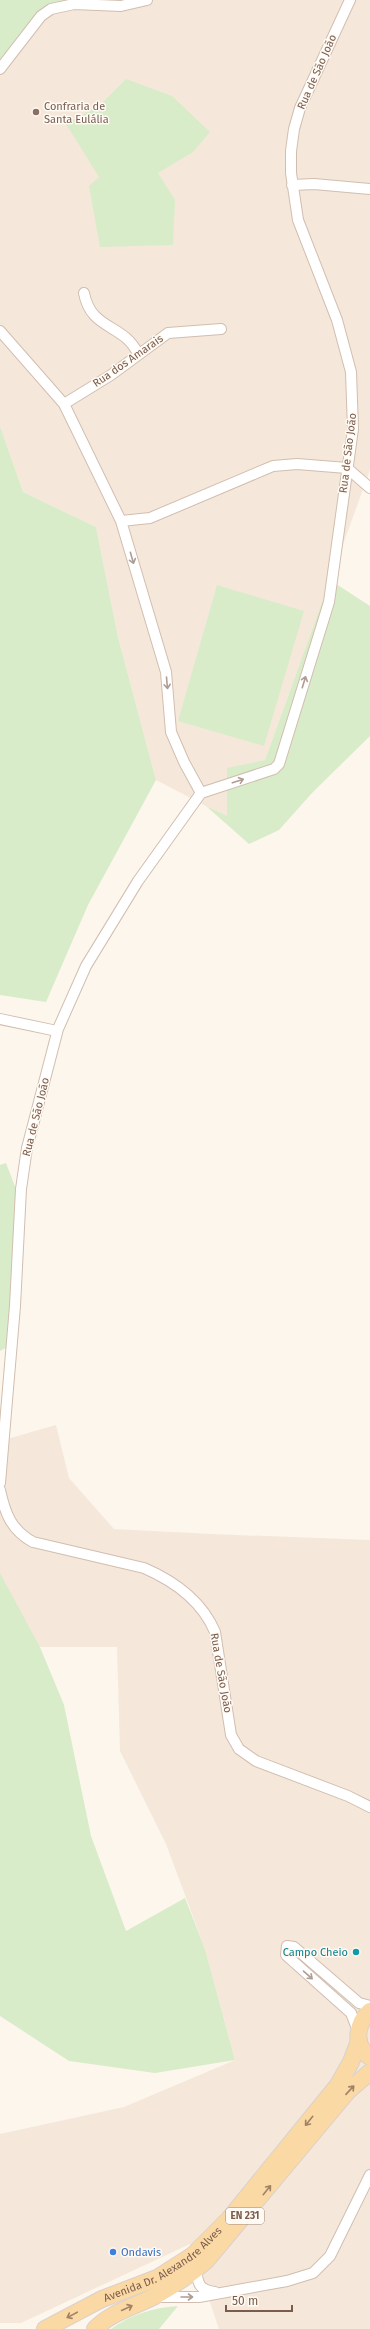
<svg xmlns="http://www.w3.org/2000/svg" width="370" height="2329" font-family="'Fira Sans',sans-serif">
  <rect width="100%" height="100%" fill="#fdf6ec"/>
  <!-- residential -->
  <path fill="#f5e8da" d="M0 0H370V470L265 760 227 769V817L156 780 118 637 96 527 23 492 0 426Z
    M56 1425 69 1478 114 1529 212 1534 370 1540V2329H219L190 2244 21 2323H0V2134L124 2107 235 2060 205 1949 166 1844 120 1751 117 1647H0V1441Z"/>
  <!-- green -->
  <path fill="#d8ecc9" d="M0 0H73L51 9 0 69Z
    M126 79 172 96 210 132 193 152 158 173 175 200 173 245 100 247 89 186 99 177 66 124 101 104Z
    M0 426 23 492 96 527 118 637 156 780 88 905 46 1002 0 995Z
    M330 580 370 606V736L312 793 279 830 249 844 206 806 227 816V768L265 760Z
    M217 585 304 611 264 746 178 721Z
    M6 1163 19 1197 13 1344 0 1351V1165Z
    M0 1573 40 1647 64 1705 91 1836 126 1931 185 1898 205 1949 235 2060 155 2073 69 2061 0 2016Z
    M178 2306 159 2329H111C132 2314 152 2308 178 2306Z"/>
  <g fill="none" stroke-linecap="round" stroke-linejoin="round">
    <defs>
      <path id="street" d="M0 69 41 16 51 9 74 4 121 6 147 0
        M292 185 314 184 370 189
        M84 293C91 331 124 323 138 354
        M0 331 64 404 121 521 166 672 171 732 184 762 201 793
        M64 404 111 375 168 333 221 329
        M347 468 370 488
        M121 521 150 518 273 466 297 464 347 468
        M0 1019 57 1031
        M0 1483 15 1306 21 1189 27 1148 58 1029 86 966 138 881 201 793 274 769 279 764 329 602 353 429 351 372 337 320 298 220 291 173V151L294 129 300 108 350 0
        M0 1490C5 1513 11 1530 33 1542L144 1568C174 1581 202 1601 215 1632L231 1735 239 1749 256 1761 348 1796 370 1807
        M358 2031 351 2013 286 1955 287 1946 294 1947 359 2003 370 2006
        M196 2270C198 2284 199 2290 215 2292
        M158 2297H199L287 2281 313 2273 330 2256 370 2175"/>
      <g id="primary">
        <path d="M370 2011C357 2023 352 2045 370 2057"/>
        <path id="s1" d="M45 2329 102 2299 157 2278 193 2255 229 2219 338 2085 351 2062 359 2041"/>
        <path d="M95 2329C111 2312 134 2307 155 2296 173 2286 190 2275 206 2261L348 2091 370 2072"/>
      </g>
    </defs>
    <!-- street casing -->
    <use href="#street" stroke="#d1beb0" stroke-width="12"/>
    <!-- primary casing -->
    <use href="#primary" stroke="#dad1cd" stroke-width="18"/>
    <!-- street -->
    <use href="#street" stroke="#fff" stroke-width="10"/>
    <!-- primary -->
    <use href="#primary" stroke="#fbd9a5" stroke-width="16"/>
  </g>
  <!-- one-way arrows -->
  <defs><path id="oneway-shaft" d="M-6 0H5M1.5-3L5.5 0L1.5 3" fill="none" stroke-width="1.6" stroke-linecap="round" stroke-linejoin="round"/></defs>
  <g stroke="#af9d94">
    <use href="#oneway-shaft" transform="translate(132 558) rotate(74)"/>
    <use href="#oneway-shaft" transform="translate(304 682) rotate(-73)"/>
    <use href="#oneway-shaft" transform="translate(167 683) rotate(85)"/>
    <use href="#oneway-shaft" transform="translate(238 781) rotate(-18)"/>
    <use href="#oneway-shaft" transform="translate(308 1975) rotate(41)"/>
    <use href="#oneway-shaft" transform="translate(187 2297)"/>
  </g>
  <g stroke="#a18267">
    <use href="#oneway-shaft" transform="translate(350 2090) rotate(-47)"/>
    <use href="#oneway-shaft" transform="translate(309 2121) rotate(129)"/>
    <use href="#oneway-shaft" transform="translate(267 2190) rotate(-51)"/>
    <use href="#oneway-shaft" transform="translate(127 2308) rotate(-25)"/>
    <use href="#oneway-shaft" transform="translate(72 2315) rotate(152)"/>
  </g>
  <!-- markers -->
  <circle fill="#8d6e63" stroke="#fffaf3" stroke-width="1.5" cx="36" cy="112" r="4"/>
  <circle fill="#0f9aa8" stroke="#fffaf3" stroke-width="1.5" cx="356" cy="1952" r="4"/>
  <circle fill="#3f7fe0" stroke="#fffaf3" stroke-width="1.5" cx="113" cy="2252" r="4"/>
  <g text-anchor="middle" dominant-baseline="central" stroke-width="3" stroke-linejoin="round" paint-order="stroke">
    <!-- shield labels -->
    <rect fill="#fffaf3" stroke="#a28b7f" stroke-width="1" x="226" y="2208" width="38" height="16" rx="3"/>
    <g font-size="10" font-weight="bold" fill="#7a5c4d">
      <text x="245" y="2216">EN 231</text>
    </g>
    <!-- street labels -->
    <g font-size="11" fill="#7a5c4d" stroke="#fffaf3">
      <text transform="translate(317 72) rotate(-66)">Rua de São João</text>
      <text transform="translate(128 361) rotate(-35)">Rua dos Amarais</text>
      <text transform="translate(348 453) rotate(-83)">Rua de São João</text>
      <text transform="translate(36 1117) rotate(-76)">Rua de São João</text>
      <text transform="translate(221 1673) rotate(80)">Rua de São João</text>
      <text stroke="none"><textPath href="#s1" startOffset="135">Avenida Dr. Alexandre Alves</textPath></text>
    </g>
    <!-- education labels -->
    <g font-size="11" fill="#785e54" stroke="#fffaf3" text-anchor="start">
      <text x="44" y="106">Confraria de<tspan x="44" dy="13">Santa Eulália</tspan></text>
    </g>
    <!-- culture labels -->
    <g font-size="11" fill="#0d838f" stroke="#fffaf3" text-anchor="end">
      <text x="348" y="1952">Campo Cheio</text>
    </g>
    <!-- shop labels -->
    <g font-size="11" fill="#366cbe" stroke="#fffaf3" text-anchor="start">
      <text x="121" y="2252">Ondavis</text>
    </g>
  </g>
  <!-- scale -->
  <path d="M226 2305v6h66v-6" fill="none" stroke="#7a5c4d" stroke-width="2"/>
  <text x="232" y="2305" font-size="12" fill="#7a5c4d" stroke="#fffaf3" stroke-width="3" paint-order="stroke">50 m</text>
</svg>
